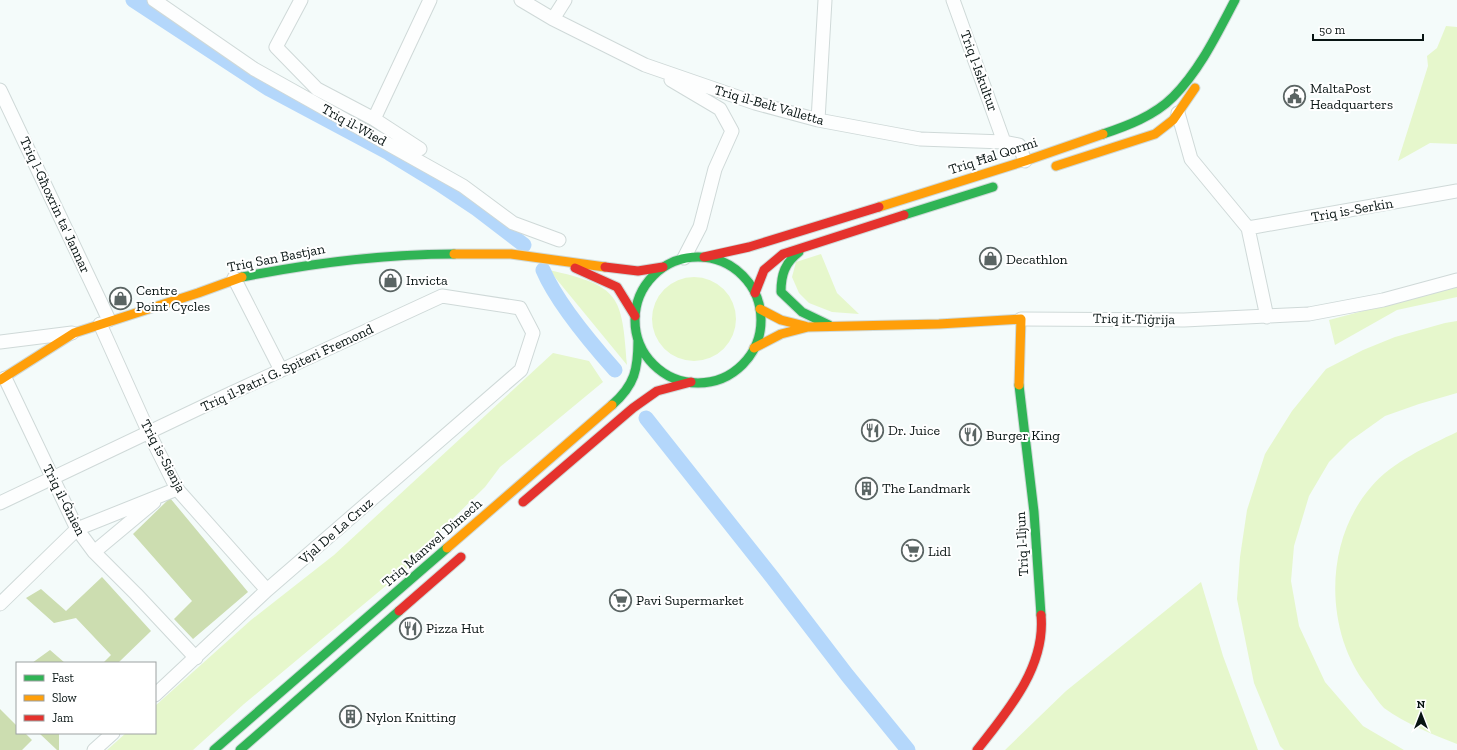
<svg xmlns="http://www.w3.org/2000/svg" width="1457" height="750" font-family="'Zilla Slab',serif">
  <rect width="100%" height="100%" fill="#f4fbfa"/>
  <!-- green -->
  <path fill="#e6f7cc" d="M1446 26 1457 27V144L1430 143 1398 161 1428 66 1427 56 1437 48Z
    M821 254 837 293 859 314 832 312 809 303 799 293 792 277 796 262Z
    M549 270C620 286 622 295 627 365Z
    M652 319a42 42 0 1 1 84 0a42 42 0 1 1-84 0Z
    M1457 286V297L1397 310 1335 345 1329 320Z
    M1457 321V393L1419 404 1385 416 1350 441 1329 462 1309 496 1294 546 1291 581 1299 626 1325 682 1363 726 1404 750H1284L1280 746 1254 683 1237 599 1240 557 1247 510 1265 454 1292 411 1326 369 1363 350 1395 337 1445 323Z
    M553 353 589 361 603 382 500 467 485 487 426 545 430 549 244 704 193 750H107L126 733H155V706L251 620 334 555Z
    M1457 432V744C1432 734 1406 724 1384 708 1378 702 1373 693 1367 686 1324 631 1324 541 1371 487 1392 462 1428 446 1457 432Z
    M1201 582 1223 656 1258 750H1005L1066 691Z"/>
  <!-- forest -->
  <path fill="#ccddb0" d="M170 498 248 592 193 639 174 619 192 601 133 534Z
    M102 577 151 631 118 663H103L111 655 76 618 54 623 26 598 41 589 66 611Z
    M50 650 65 663H32Z
    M0 709 17 726V733H25L32 740 22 750H0Z
    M39 733H59V750H57Z"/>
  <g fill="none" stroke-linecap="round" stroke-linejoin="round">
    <!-- canal -->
    <path stroke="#b4d7fb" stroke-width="15" d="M133 0 269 89 389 153 438 183 477 209 524 245
      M543 270C557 303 591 343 615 370
      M646 418 772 577 847 675 908 750"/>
    <defs>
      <path id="street" d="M154 0 254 69 463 186 513 223 559 240
        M301 0 276 47 317 89 374 119 420 149
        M521 0 553 19 645 65 755 103 818 120 920 139 1004 142 1019 145 1025 161
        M953 0 1004 142
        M553 19 565 0
        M671 80 720 109 732 131 715 169 700 227 684 258
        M0 90 109 320
        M1178 113 1191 159 1248 228 1267 317
        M374 119 430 0
        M818 120 825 0
        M1248 228 1457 191
        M234 278 281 370
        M1021 319 1184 320 1309 314 1383 300 1457 280
        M100 324 149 433 177 489 267 590
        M0 342 72 333
        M5 378 77 529 94 552 136 594 196 658
        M0 503 225 396 442 296 520 308 533 333 521 370 267 590 155 695
        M94 552 154 502
        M0 604 77 529 177 489
        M94 750 113 733"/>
      <path id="fast" d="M1103 134C1127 126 1154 116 1173 97 1200 70 1217 34 1235 0
        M904 215 993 187
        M799 252C785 263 781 274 781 292L802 312 829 325
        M635 320a63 63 0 1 1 126 0a63 63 0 1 1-126 0Z
        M242 277C313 263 382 254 454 254
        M1019 385 1034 512 1041 615
        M612 405C635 385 638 369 638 340
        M214 750 447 548
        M240 750 399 611"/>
      <path id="slow" d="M1056 166 1155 134 1173 120 1195 88
        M879 207 1025 161 1103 134
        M454 254H511L605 267
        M760 309 781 320 805 326
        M754 348 781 334 808 327 939 324 1021 319 1019 385
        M0 380 74 333 198 293 242 277
        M447 548 612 405"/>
      <path id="jam" d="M704 257 749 247 879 207
        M605 267 638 271 663 267
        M575 268 617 287 635 316
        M755 293 764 270 783 254 904 215
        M523 502 633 408 657 391 691 382
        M399 611 461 557
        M977 750C1007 712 1046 667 1041 615"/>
    </defs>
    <!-- street casing -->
    <use href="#street" stroke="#cfd9d8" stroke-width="15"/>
    <!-- fast casing -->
    <use href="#fast" stroke="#cfd9d8" stroke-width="11"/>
    <!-- slow casing -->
    <use href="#slow" stroke="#cfd9d8" stroke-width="11"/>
    <!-- jam casing -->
    <use href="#jam" stroke="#cfd9d8" stroke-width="11"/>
    <!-- street -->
    <use href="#street" stroke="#fdfefe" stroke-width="13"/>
    <!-- fast -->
    <use href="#fast" stroke="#30b455" stroke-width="9"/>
    <!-- slow -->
    <use href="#slow" stroke="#ff9f0a" stroke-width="9"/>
    <!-- jam -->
    <use href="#jam" stroke="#e5322d" stroke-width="9"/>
  </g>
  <!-- icons -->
  <defs>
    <symbol id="civic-ring" viewBox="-11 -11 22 22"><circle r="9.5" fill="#fff" stroke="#5b6564" stroke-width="1.5"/><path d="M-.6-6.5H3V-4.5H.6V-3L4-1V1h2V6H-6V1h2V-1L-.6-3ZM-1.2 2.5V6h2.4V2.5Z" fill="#5b6564"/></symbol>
    <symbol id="shop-ring" viewBox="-11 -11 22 22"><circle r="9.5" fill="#fff" stroke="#5b6564" stroke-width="1.5"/><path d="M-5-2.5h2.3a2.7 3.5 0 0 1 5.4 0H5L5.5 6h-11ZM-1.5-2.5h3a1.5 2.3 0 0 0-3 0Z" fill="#5b6564"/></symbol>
    <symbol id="restaurant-ring" viewBox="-11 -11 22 22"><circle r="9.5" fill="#fff" stroke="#5b6564" stroke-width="1.5"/><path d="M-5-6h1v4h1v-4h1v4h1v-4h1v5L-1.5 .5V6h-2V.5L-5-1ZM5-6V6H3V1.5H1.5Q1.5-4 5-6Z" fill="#5b6564"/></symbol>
    <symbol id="building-ring" viewBox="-11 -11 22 22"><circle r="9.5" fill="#fff" stroke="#5b6564" stroke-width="1.5"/><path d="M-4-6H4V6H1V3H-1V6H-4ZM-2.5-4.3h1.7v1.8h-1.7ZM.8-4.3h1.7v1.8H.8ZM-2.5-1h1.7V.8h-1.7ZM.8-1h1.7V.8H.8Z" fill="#5b6564"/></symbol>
    <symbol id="supermarket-ring" viewBox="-11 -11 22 22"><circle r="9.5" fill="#fff" stroke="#5b6564" stroke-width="1.5"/><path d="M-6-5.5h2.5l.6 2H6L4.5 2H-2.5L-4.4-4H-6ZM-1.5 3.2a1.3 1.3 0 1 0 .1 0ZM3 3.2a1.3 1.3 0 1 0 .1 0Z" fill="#5b6564"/></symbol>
  </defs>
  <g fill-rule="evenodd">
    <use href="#civic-ring" x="1282" y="84" width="25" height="25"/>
    <use href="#shop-ring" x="978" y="246" width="25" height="25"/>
    <use href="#shop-ring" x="378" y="268" width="25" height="25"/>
    <use href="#shop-ring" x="108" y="286" width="25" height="25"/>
    <use href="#restaurant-ring" x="860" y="418" width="25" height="25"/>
    <use href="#restaurant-ring" x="958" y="422" width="25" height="25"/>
    <use href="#building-ring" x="854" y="476" width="25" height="25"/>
    <use href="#supermarket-ring" x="900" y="538" width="25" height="25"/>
    <use href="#supermarket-ring" x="608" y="588" width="25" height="25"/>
    <use href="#restaurant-ring" x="398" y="616" width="25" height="25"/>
    <use href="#building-ring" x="338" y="704" width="25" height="25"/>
  </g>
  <g text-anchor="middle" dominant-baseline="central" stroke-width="4" stroke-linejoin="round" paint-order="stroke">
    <!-- street labels -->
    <g font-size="14" fill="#081413" stroke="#fff">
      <text transform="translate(979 71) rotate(70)">Triq l-Iskultur</text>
      <text transform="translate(769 105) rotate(16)">Triq il-Belt Valletta</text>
      <text transform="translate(354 125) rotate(29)">Triq il-Wied</text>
      <text transform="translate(993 156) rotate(-18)">Triq Ħal Qormi</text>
      <text transform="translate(55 205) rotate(65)">Triq l-Għoxrin ta' Jannar</text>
      <text transform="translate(1352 210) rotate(-10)">Triq is-Serkin</text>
      <text transform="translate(276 258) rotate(-11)">Triq San Bastjan</text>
      <text transform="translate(1134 319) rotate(1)">Triq it-Tiġrija</text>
      <text transform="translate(287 368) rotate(-25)">Triq il-Patri G. Spiteri Fremond</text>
      <text transform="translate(163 456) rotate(62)">Triq is-Sienja</text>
      <text transform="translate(64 500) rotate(63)">Triq il-Ġnien</text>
      <text transform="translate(336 531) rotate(-41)">Vjal De La Cruz</text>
      <text transform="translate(432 543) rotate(-41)">Triq Manwel Dimech</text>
      <text transform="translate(1022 544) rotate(-93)">Triq l-Iljun</text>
    </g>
    <!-- poi labels -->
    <g font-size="14" fill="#081413" stroke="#fff" text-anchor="start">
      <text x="1310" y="88">MaltaPost<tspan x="1310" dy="16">Headquarters</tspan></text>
      <text x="1006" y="259">Decathlon</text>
      <text x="406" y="280">Invicta</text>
      <text x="136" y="290">Centre<tspan x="136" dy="16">Point Cycles</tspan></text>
      <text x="888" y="430">Dr. Juice</text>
      <text x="986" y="435">Burger King</text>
      <text x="882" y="488">The Landmark</text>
      <text x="928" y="551">Lidl</text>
      <text x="636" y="600">Pavi Supermarket</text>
      <text x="426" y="628">Pizza Hut</text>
      <text x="366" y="717">Nylon Knitting</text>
    </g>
  </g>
  <!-- legend -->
  <rect x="16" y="662" width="140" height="72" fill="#ffffff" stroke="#9ca1a1"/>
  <rect x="24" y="675" width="20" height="6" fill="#30b455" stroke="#9ca1a1"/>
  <text x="52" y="682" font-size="12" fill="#081413">Fast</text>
  <rect x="24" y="695" width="20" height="6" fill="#ff9f0a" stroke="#9ca1a1"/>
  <text x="52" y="702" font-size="12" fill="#081413">Slow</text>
  <rect x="24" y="715" width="20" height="6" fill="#e5322d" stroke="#9ca1a1"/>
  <text x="52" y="722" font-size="12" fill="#081413">Jam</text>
  <!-- north arrow -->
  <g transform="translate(1421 714)" stroke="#ffffff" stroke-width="3" paint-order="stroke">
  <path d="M0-3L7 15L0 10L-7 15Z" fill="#081413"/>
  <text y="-6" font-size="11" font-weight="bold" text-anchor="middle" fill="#081413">N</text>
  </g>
  <!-- scale -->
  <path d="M1313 34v6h110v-6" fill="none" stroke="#081413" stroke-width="2"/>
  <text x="1319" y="34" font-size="12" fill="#081413" stroke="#ffffff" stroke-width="3" paint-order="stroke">50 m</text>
</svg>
